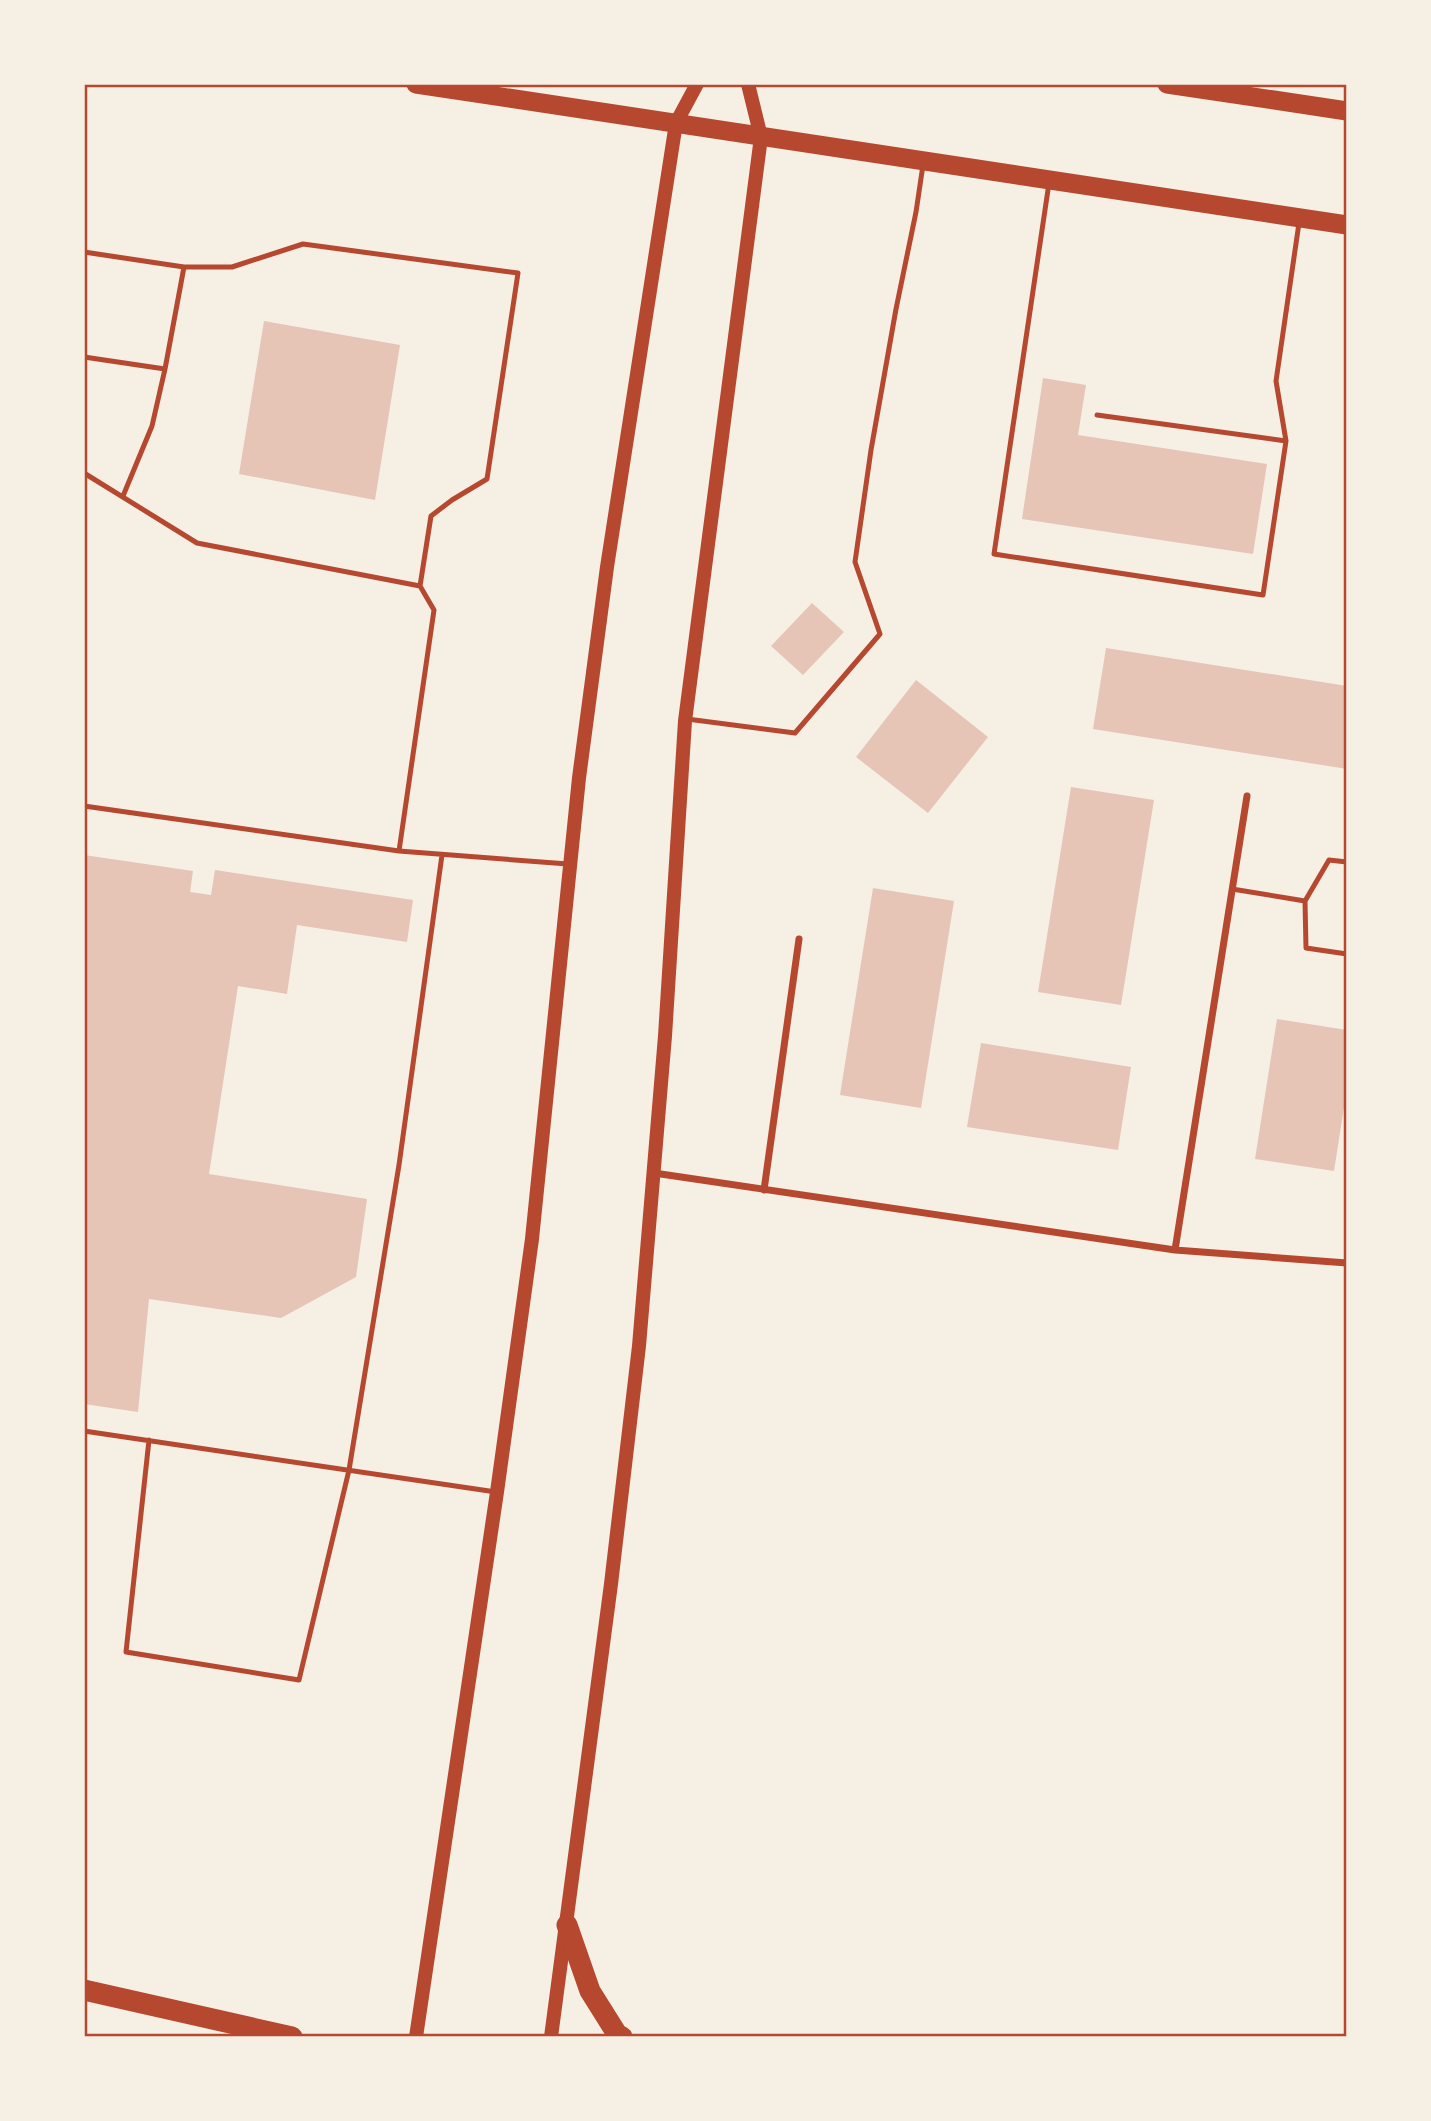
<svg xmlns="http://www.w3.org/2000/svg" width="1431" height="2121" font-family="'Times New Roman',serif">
  <rect width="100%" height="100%" fill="#f6efe4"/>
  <!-- building -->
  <path fill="#e6c5b7" d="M264 321 400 345 375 500 239 474Z
    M1043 378 1086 385 1078 435 1267 464 1253 554 1022 519Z
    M812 603 844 632 803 675 771 646Z
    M1106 648 1347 686V769L1093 729Z
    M916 680 988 737 928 813 856 757Z
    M1071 787 1154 800 1121 1005 1038 992Z
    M84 855 193 871 190 892 211 895 215 870 413 900 407 942 297 925 287 994 238 986 209 1174 367 1199 356 1277 281 1318 149 1299 138 1412 84 1404Z
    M873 888 954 901 921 1108 840 1095Z
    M1277 1019 1347 1030V1088L1334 1171 1255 1159Z
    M981 1043 1131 1067 1118 1150 967 1127Z"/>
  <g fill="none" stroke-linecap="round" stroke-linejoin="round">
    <!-- service -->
    <path stroke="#b5482f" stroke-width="5" d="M1049 183 994 554 1263 595 1286 441 1276 381 1299 223
      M84 252 184 267 165 369
      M184 267H232L303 244 518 273 487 479 452 500 431 516 420 586
      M84 357 165 369 152 426 123 496
      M1097 415 1286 441
      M84 473 197 543 420 586 434 610 399 851 568 864
      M687 719 795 733 880 634 855 562 871 450 896 309 916 212 923 165
      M84 806 399 851
      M1347 862 1329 860 1305 901 1306 948 1347 954
      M1232 889 1305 901
      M84 1431 496 1492
      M149 1440 126 1652 299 1680 349 1470 399 1165 442 855"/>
    <!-- minor -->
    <path stroke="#b5482f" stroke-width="7" d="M654 1173 1175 1250 1347 1263
      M764 1190 799 939
      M1175 1250 1247 796"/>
    <!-- secondary -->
    <path stroke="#b5482f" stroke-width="14" d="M416 2037 497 1492 532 1239 579 778 607 567 676 123 697 84
      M551 2037 611 1584 639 1346 665 1036 685 721 761 137 748 84"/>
    <!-- trunk -->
    <path stroke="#b5482f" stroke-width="19" d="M416 84 1347 225
      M1167 84 1347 111"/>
    <!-- motorway -->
    <path stroke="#b5482f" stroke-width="21" d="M567 1925 590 1991 617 2034 622 2037
      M84 1990 292 2037"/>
  </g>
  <!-- border -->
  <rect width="1431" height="2121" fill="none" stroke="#f6efe4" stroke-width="172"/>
  <rect x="86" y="86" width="1259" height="1949" fill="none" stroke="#b5482f" stroke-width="2.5"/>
</svg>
